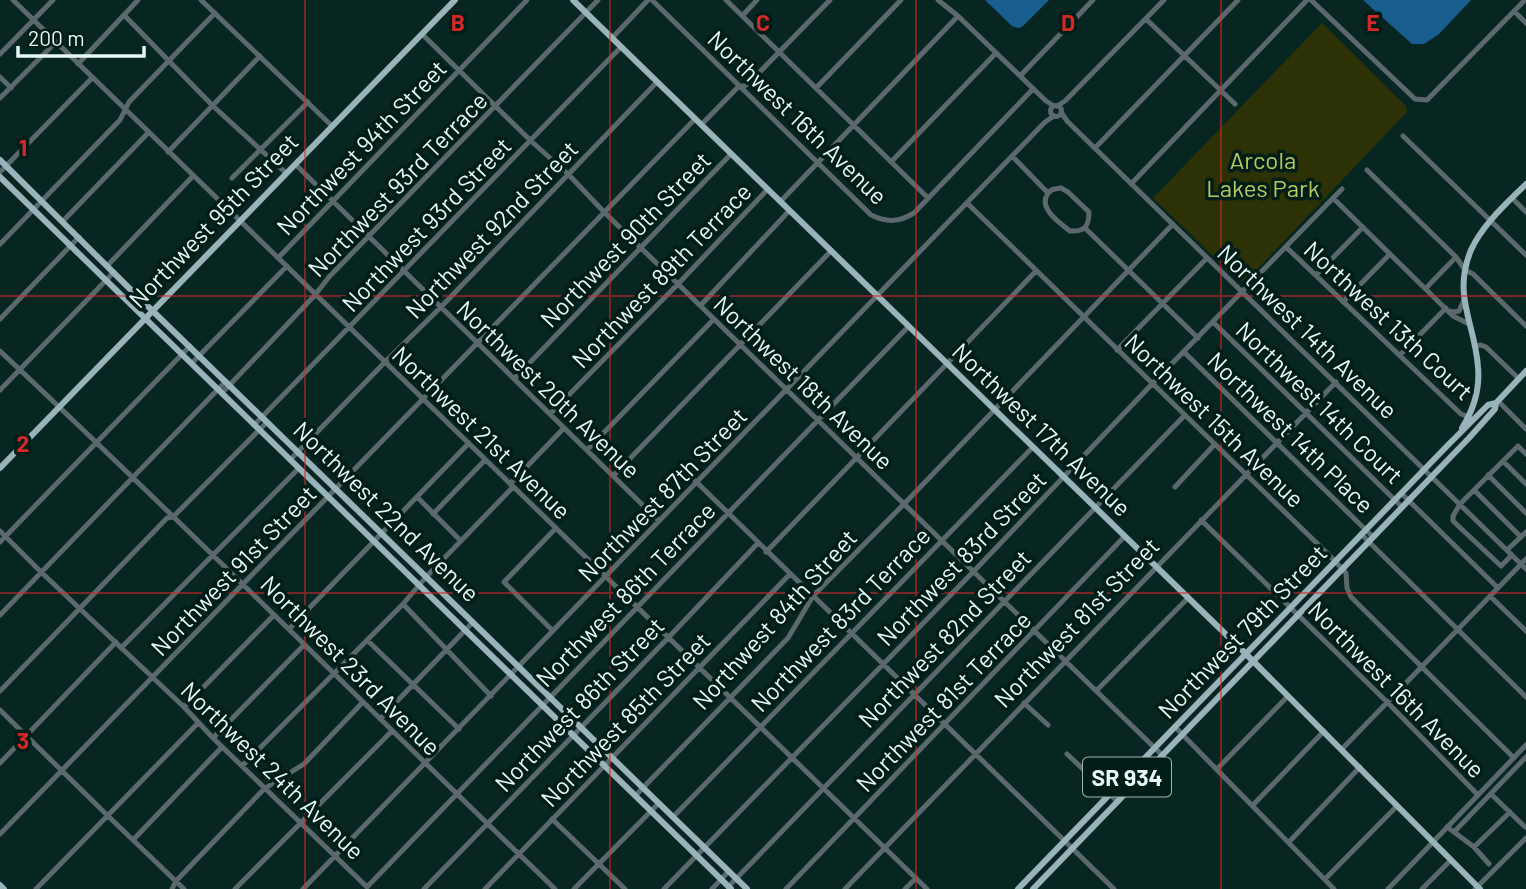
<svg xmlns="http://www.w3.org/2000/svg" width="1526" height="889" font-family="Barlow,sans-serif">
  <rect width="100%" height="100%" fill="#072622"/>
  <!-- green -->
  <path fill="#2c3206" d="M1322 23 1406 106 1407 112 1246 281H1239L1153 198Z"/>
  <!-- water -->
  <path fill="#185e8f" d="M985 0H1049L1022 27 1018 28 1012 26Z
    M1363 0H1471L1439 34 1424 44H1412Z"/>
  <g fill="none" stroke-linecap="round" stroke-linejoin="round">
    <!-- minor -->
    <path stroke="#5c696c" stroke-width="5" d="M13 0 927 889
      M201 0 332 126
      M652 0 871 215C888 223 899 222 914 213L1033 89
      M726 0 928 198
      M938 0 958 16 1046 101 1054 106
      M1311 0 1415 99 1427 100 1525 0
      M1514 11 1526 23
      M124 15 213 106 286 173
      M742 16 757 0
      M1146 19 1235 104
      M422 34 531 141 569 175 604 212 1162 755
      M612 38 648 0
      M0 54 53 0
      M78 64 138 0
      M1020 76 1093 0
      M0 77 11 88
      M816 88 901 0
      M0 98 56 42
      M1050.5 111a5.5 5.5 0 1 1 11 0a5.5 5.5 0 1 1-11 0Z
      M1057 106 1065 101 1164 0
      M1061 112 1067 121 1526 569
      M701 125 739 86H744L749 83 830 0
      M1403 136 1526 255
      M1095 148 1238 0
      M168 152 260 56
      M1012 156 1048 193
      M891 162 996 53
      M295 164 659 521
      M1367 170 1456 257 1465 270 1473 274 1526 326
      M0 172 92 78
      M232 178 308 102
      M1131 184 1307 0
      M1061 188 1068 192 1089 212C1089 227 1084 232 1070 231 1060 223 1039 209 1047 195 1050 189 1054 189 1061 188Z
      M1333 198 1453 316 1469 324
      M1512 198 1526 212
      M780 202 958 16
      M967 203 1331 557 1346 573 1347 588 1351 597 1514 758
      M63 221 148 133
      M1085 228 1198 338
      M0 244 120 120 129 102 215 13
      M1286 247 1461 414 1469 417
      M278 258 527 0
      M107 266 193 176
      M1316 275 1363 227
      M1426 288 1456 257
      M1343 302 1390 254
      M701 305 789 211
      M1449 311 1454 312 1459 311 1464 300
      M0 319 79 237
      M1213 322 1402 507
      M1475 346 1481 345 1486 347 1519 379
      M1117 350 1207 258
      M0 351C188 527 369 710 555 889
      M1184 352 1373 537
      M1400 355 1446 308
      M192 363 287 266
      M514 379 731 154
      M0 390 114 272
      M222 393 315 295 329 277 598 0
      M1498 401 1526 429
      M550 414 678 284 768 189
      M254 425 621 47
      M587 450 714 319
      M290 460 385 362 441 307 657 82
      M1503 461 1526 484
      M680 466 1114 889
      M1488 475 1526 513
      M613 476 831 251
      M510 484 564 428
      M1175 487 1215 444
      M1474 490 1521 537
      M1401 493 1498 588
      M418 498 461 541
      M433 514 485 460
      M1201 520 1388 703 1478 795
      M0 531 41 572 184 707 213 738 367 887
      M1361 534 1526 697
      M0 542 190 346
      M1507 550 1526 532
      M766 552 1036 271
      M1512 555 1501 566 1453 521V516L1460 504 1518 446 1526 454
      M1490 596 1526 631
      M403 604 491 696
      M0 615 226 381
      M289 629 469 443
      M553 631 504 582 556 528
      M367 640 459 729
      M121 648 299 468
      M1097 690 1188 598
      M0 691 167 518 173 517 267 422
      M1024 703 1048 725
      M184 707 274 615
      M0 710 108 816 184 889
      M380 719 473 622
      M1175 727 1334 889
      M213 738 304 645
      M1342 749 1526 559
      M1067 754 1118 802
      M0 763 116 642
      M242 766 403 604 426 577 513 487
      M1217 769 1288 696
      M1491 794 1525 827
      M635 796 788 638 813 596 905 503 1173 224
      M1253 805 1324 731
      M673 817 1033 447
      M552 819 625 889
      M1447 827 1454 832 1526 757
      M1454 832 1474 847 1489 864
      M0 834 695 119
      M133 840 222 747
      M1289 842 1360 767
      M1474 847 1510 812
      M1325 879 1397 806
      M367 887 908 327
      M728 887 1185 415
      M36 889 198 723
      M172 889 176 881 264 789 304 764 363 702
      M235 889 392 731
      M303 889 1045 122 1054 116
      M424 889 668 638 758 543
      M485 889 790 574
      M574 889 659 803
      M664 889 974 571 1153 383 1342 189
      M712 889 729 871
      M786 889 1125 536
      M845 889 1336 382
      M905 889 916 878
      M1388 889 1526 745
      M1422 889 1451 860
      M1475 889 1526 838"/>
    <!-- major -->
    <path stroke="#98b3b9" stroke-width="6" d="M573 0 1242 650 1480 889
      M0 160 127 286 747 889
      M0 177 731 889
      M1462 428C1474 409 1480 389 1478 367 1475 323 1452 296 1471 250 1483 224 1506 204 1526 184
      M0 468 455 0
      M0 885 4 889
      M1018 889 1448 445 1488 405 1496 403 1526 371
      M1033 889 1469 438 1495 409 1496 403"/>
  </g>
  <!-- grid -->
  <path fill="none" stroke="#d62828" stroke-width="2" stroke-opacity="0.55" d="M305 0V889M610 0V889M916 0V889M1221 0V889M0 296H1526M0 593H1526"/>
  <g text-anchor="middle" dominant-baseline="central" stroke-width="7" stroke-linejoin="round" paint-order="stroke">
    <!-- shield labels -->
    <rect fill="#001d18" stroke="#a2b7b3" stroke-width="2" x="1083" y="757.5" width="88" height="39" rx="5"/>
    <g font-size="23" font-weight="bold" fill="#e8f9f5">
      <text x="1127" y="777">SR 934</text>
    </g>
    <!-- street labels -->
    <g font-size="24" fill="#e8f9f5" stroke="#001d18">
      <text transform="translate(798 117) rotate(44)">Northwest 16th Avenue</text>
      <text transform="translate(361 147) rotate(-46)">Northwest 94th Street</text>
      <text transform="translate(397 184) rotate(-46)">Northwest 93rd Terrace</text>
      <text transform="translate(213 220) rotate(-46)">Northwest 95th Street</text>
      <text transform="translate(426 224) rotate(-46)">Northwest 93rd Street</text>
      <text transform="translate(491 229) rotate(-46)">Northwest 92nd Street</text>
      <text transform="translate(625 239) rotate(-46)">Northwest 90th Street</text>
      <text transform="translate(661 275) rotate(-46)">Northwest 89th Terrace</text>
      <text transform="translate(1389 320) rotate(43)">Northwest 13th Court</text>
      <text transform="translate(1308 331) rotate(44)">Northwest 14th Avenue</text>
      <text transform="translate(804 382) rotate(44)">Northwest 18th Avenue</text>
      <text transform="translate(549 389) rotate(44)">Northwest 20th Avenue</text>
      <text transform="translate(1320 402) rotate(44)">Northwest 14th Court</text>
      <text transform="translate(1215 420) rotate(44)">Northwest 15th Avenue</text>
      <text transform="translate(1042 429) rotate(44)">Northwest 17th Avenue</text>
      <text transform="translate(482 432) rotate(44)">Northwest 21st Avenue</text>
      <text transform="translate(1291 432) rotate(44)">Northwest 14th Place</text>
      <text transform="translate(662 494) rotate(-46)">Northwest 87th Street</text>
      <text transform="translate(387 511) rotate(44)">Northwest 22nd Avenue</text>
      <text transform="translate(961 558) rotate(-46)">Northwest 83rd Street</text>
      <text transform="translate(233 570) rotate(-46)">Northwest 91st Street</text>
      <text transform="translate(625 594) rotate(-46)">Northwest 86th Terrace</text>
      <text transform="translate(774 619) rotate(-48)">Northwest 84th Street</text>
      <text transform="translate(840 619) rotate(-46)">Northwest 83rd Terrace</text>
      <text transform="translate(1076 622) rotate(-46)">Northwest 81st Street</text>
      <text transform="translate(1242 631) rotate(-46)">Northwest 79th Street</text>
      <text transform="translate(944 638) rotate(-46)">Northwest 82nd Street</text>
      <text transform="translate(351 665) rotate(45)">Northwest 23rd Avenue</text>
      <text transform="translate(1397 689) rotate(45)">Northwest 16th Avenue</text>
      <text transform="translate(943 701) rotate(-46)">Northwest 81st Terrace</text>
      <text transform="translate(579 704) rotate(-46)">Northwest 86th Street</text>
      <text transform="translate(625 719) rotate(-46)">Northwest 85th Street</text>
      <text transform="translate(273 770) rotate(44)">Northwest 24th Avenue</text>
    </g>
    <!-- park labels -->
    <g font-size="24" fill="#b7c95f" stroke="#001d18">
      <text x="1263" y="159">Arcola<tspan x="1263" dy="28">Lakes Park</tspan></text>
    </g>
  </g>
  <g font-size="23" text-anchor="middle" font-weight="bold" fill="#d62828" stroke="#001d18" stroke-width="7" stroke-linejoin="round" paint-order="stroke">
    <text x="458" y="31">B</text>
    <text x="763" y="31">C</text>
    <text x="1068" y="31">D</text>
    <text x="1373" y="31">E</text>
    <text x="23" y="156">1</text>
    <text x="23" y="452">2</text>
    <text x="23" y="749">3</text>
  </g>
  <!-- scale -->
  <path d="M18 46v10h126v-10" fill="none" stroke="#e8f9f5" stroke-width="3.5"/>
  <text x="28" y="46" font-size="21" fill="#e8f9f5" stroke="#001d18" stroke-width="5" paint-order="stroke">200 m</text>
</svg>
